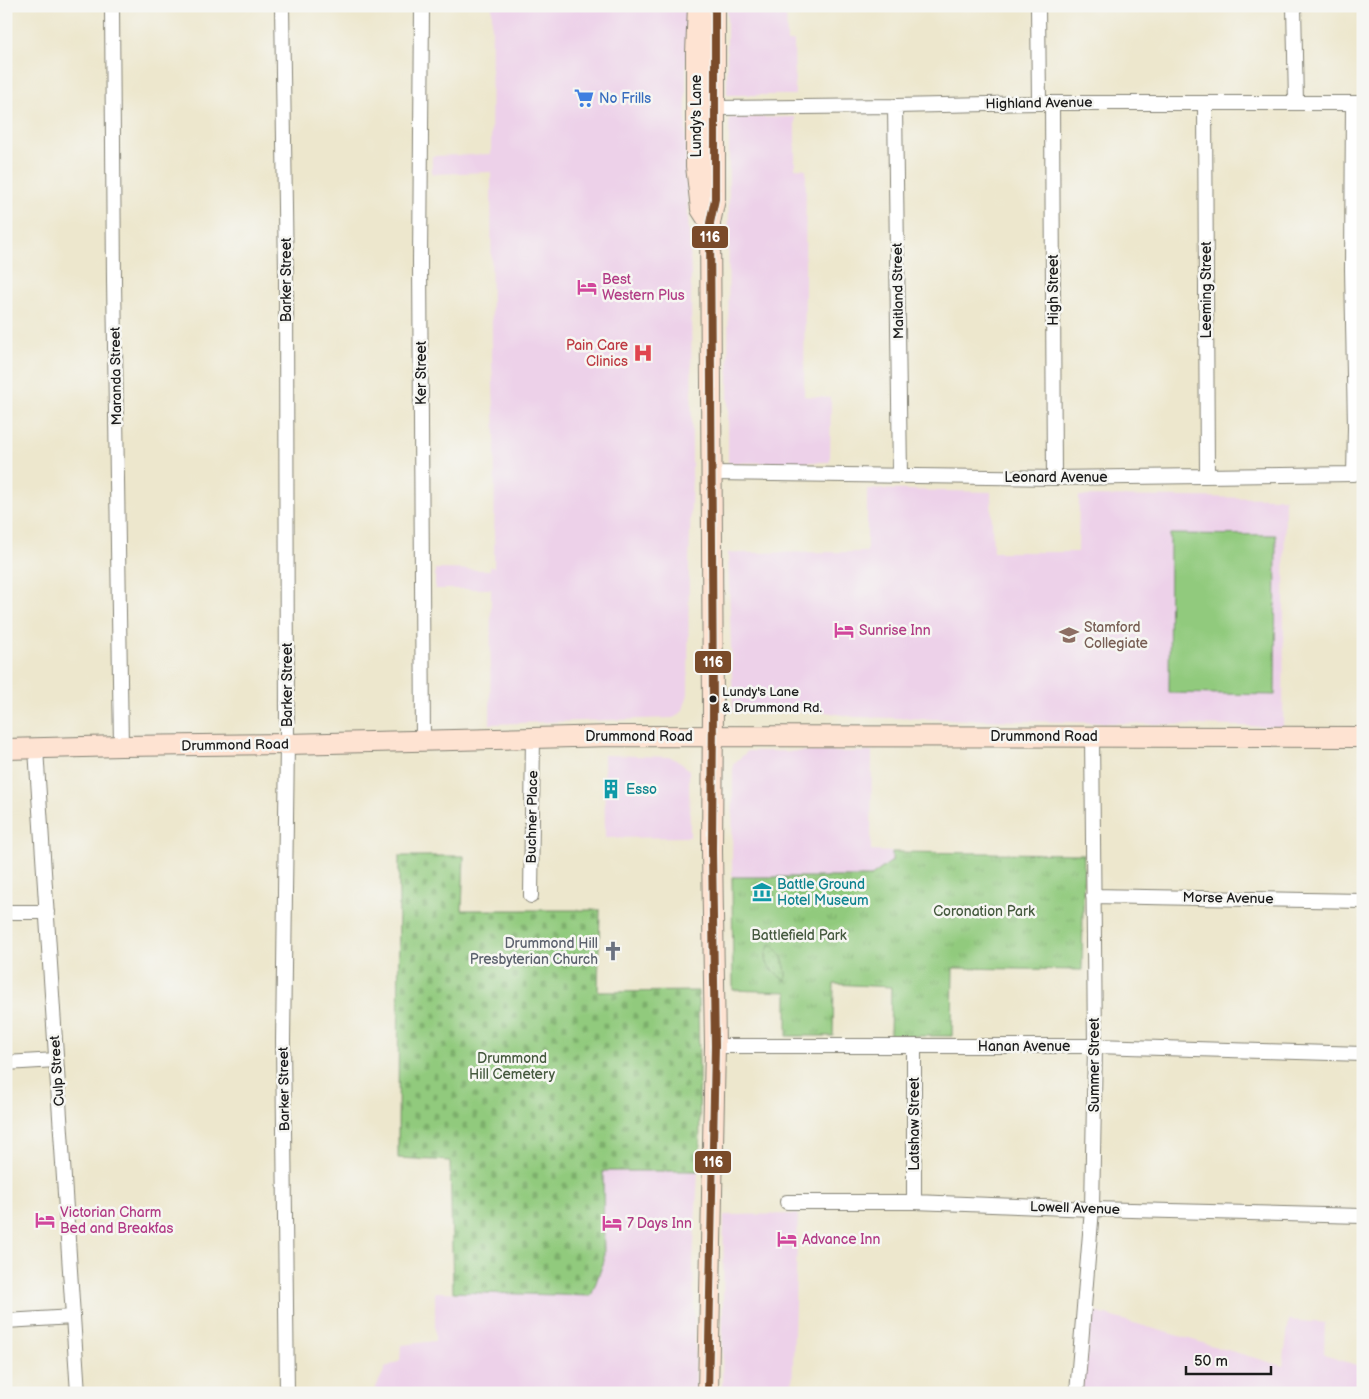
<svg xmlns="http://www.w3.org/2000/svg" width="1369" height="1399" font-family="'Balsamiq Sans',sans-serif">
  <defs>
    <pattern id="cemetery-stones" width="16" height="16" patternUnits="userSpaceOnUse" patternTransform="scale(1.25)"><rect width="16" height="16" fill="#91ca7d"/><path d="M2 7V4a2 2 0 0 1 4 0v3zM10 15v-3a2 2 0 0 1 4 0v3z" fill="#7cad6b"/></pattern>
    <pattern id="park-tufts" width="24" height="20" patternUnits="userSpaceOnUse" patternTransform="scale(1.25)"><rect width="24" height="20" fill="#91ca7d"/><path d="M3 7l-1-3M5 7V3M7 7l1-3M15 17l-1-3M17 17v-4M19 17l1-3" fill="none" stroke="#7cad6b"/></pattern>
    <pattern id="garden-dots" width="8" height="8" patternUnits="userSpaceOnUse" patternTransform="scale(1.25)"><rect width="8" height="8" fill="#91ca7d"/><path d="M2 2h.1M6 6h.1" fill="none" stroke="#7cad6b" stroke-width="1.8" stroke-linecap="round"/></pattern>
  </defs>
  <rect width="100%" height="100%" fill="#f6f6f2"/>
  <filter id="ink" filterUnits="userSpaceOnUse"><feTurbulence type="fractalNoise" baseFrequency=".02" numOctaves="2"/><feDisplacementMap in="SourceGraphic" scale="10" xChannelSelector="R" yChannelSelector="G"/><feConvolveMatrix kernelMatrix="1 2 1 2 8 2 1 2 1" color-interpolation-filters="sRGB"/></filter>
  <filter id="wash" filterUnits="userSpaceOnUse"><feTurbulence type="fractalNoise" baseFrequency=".0096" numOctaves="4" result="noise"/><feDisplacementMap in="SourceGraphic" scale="20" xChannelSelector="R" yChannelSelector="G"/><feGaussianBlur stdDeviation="1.12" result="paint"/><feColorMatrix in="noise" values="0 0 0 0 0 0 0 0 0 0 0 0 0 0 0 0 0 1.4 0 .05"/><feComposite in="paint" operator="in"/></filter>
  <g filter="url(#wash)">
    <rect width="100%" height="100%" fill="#ede7cd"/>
    <!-- built -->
    <path fill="#edd1e9" d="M492 6H687L686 32V171L691 275 692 476 689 564 688 694 683 710 679 715 673 718 490 724 491 589H435V569L490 570V567H494L495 435 492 362 491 172 432 174V156L491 154Z
      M727 6H786L787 42 794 41 795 95H727Z
      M795 117V168L806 169 804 396 831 398 830 462 728 463 729 118Z
      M867 489 991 492 993 552H1078L1079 496 1285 498 1283 727 854 717 825 712 733 711 728 553 867 552Z
      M748 751 872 752 871 851 892 852V861L870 877H732L733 764Z
      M604 755 671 757 685 766 689 770 690 837 605 838Z
      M603 1171H698L693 1261 696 1393H373L386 1367 400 1361 401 1345 435 1341V1292L591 1296 604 1261Z
      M798 1214 792 1393H722L724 1215Z
      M1092 1311 1283 1366 1289 1320 1325 1323 1324 1355 1363 1367V1393H1081Z"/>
    <!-- grass -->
    <path fill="#91ca7d" stroke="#56734c" d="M1170 534 1276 535 1275 695 1169 693Z"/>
    <!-- cemetery -->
    <path fill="url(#cemetery-stones)" stroke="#56734c" d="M399 856H464L462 910H600L598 992 698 991 700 1152 698 1171H603L604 1261 591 1296 453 1292 450 1161 398 1158Z"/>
    <!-- park -->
    <path fill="url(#park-tufts)" stroke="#56734c" d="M892 852 1084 854 1082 970 953 968 952 1036H890L891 987 834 984 833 1036H787V992L733 990 732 877H870L892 861Z"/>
    <!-- garden -->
    <path fill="url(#garden-dots)" stroke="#56734c" d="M771 944C782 954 787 966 786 981 772 972 758 960 771 944Z"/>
  </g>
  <g filter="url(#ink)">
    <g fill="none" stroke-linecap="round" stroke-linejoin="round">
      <defs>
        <path id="minor" d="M112 6 114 280 121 746
          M282 6 286 274 287 744 283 1041 287 1393
          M422 6 420 261 423 740
          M1038 6 1039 103
          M1294 6 1296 103
          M1052 103 1054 478
          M1205 103 1207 476
          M895 106 900 475
          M715 108 895 106 1039 103H1363
          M712 473 1054 478 1354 474 1355 428 1352 269 1353 103
          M36 749 78 1393
          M531 896 533 737
          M1093 896 1363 901
          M6 912H47
          M715 1046H1095L1363 1054
          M6 1063 56 1060
          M787 1202H914L1092 1209 1363 1216
          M914 1202V1046
          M6 1321 73 1317
          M1077 1393 1092 1209 1095 1046 1092 736"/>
        <path id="secondary" d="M698 6 696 53V166L701 209 710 223
          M6 749 121 746 287 744 613 736 1363 737
          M708 1393 715 1046 712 851 713 707 710 223 715 199V6"/>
      </defs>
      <!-- minor casing -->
      <use href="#minor" stroke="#848274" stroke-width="16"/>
      <!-- secondary casing -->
      <use href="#secondary" stroke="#848274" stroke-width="22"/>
      <!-- minor -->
      <use href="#minor" stroke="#fff" stroke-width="14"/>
      <!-- secondary -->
      <use href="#secondary" stroke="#fee3d2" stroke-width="20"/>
      <defs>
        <path id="bus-1" d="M708 1393 715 1046 712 851 713 707 710 223 715 199V6"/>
      </defs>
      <!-- bus-1 casing -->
      <use href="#bus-1" stroke="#f6f6f2" stroke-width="11"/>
      <!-- bus-1 -->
      <use href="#bus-1" stroke="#7a4b2a" stroke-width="8"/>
    </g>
  </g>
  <!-- icons -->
  <defs>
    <symbol id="supermarket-bare" viewBox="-9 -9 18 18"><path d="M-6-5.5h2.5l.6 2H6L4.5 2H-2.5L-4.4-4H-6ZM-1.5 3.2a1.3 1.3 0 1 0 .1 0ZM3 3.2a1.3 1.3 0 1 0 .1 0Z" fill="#3f7fe0" stroke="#f6f6f2" stroke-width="2.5" paint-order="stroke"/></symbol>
    <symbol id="hotel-bare" viewBox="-9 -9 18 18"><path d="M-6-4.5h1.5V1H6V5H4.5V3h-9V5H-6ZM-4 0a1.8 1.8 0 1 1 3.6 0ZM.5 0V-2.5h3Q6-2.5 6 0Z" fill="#d1479c" stroke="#f6f6f2" stroke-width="2.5" paint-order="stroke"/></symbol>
    <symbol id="hospital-bare" viewBox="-9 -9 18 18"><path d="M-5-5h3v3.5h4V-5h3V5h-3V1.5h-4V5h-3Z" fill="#e0444e" stroke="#f6f6f2" stroke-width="2.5" paint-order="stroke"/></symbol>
    <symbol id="school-bare" viewBox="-9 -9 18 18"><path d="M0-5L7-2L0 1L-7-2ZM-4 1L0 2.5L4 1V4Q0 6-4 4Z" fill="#8d6e63" stroke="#f6f6f2" stroke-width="2.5" paint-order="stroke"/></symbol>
    <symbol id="building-bare" viewBox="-9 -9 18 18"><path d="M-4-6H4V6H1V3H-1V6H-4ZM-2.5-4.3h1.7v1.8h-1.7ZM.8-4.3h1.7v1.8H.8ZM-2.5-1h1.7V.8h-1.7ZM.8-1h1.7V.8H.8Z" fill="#0f9aa8" stroke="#f6f6f2" stroke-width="2.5" paint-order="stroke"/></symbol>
    <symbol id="museum-bare" viewBox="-9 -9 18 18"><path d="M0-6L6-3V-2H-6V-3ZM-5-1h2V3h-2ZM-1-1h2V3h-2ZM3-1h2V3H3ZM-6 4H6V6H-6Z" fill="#0f9aa8" stroke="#f6f6f2" stroke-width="2.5" paint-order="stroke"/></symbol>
    <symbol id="church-bare" viewBox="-9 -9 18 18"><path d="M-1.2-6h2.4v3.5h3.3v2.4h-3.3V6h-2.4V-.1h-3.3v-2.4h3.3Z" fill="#6b7280" stroke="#f6f6f2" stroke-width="2.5" paint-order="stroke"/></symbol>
  </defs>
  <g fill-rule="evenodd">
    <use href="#supermarket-bare" x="570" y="84" width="28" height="28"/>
    <use href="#hotel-bare" x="573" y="273" width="28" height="28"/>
    <use href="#hospital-bare" x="629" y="339" width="28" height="28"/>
    <use href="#hotel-bare" x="830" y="616" width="28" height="28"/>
    <use href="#school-bare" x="1055" y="621" width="28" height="28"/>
    <use href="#building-bare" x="597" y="775" width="28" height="28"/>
    <use href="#museum-bare" x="748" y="878" width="28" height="28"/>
    <use href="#church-bare" x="599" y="937" width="28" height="28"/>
    <use href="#hotel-bare" x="31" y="1206" width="28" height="28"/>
    <use href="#hotel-bare" x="598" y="1209" width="28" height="28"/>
    <use href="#hotel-bare" x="773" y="1225" width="28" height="28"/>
  </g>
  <!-- markers -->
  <circle fill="#1c1c1c" stroke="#f6f6f2" stroke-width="2" cx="713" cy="699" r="4.5"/>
  <g text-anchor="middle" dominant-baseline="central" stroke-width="5" stroke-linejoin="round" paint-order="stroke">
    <!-- bus labels -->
    <g font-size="13" fill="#1c1c1c" stroke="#f6f6f2" text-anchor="start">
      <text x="722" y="692">Lundy's Lane<tspan x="722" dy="16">&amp; Drummond Rd.</tspan></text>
    </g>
    <!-- shop labels -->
    <g font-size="14" fill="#366cbe" stroke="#f6f6f2" text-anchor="start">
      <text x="599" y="98">No Frills</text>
    </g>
    <!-- street labels -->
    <g font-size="14" fill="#1c1c1c" stroke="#f6f6f2">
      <text transform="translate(1039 103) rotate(-1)">Highland Avenue</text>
      <text transform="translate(696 116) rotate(-90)">Lundy's Lane</text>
      <text transform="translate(286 280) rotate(-90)">Barker Street</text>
      <text transform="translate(1053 290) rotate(-90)">High Street</text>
      <text transform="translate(1206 290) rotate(-90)">Leeming Street</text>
      <text transform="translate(898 291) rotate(-91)">Maitland Street</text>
      <text transform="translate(421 373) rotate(-90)">Ker Street</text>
      <text transform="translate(116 376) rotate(-91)">Maranda Street</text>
      <text x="1056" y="477">Leonard Avenue</text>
      <text transform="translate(287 685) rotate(-90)">Barker Street</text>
      <text x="639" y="736">Drummond Road</text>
      <text x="1044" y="736">Drummond Road</text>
      <text transform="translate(235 745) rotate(-1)">Drummond Road</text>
      <text transform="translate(532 817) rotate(-89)">Buchner Place</text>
      <text transform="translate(1228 898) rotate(1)">Morse Avenue</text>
      <text x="1024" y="1046">Hanan Avenue</text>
      <text transform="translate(1094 1065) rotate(-90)">Summer Street</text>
      <text transform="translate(57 1071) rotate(-94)">Culp Street</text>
      <text transform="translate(284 1089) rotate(-91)">Barker Street</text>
      <text transform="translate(914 1124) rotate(-90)">Latshaw Street</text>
      <text transform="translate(1075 1208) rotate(2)">Lowell Avenue</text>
    </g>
    <!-- hotel labels -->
    <g font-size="14" fill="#b23c85" stroke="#f6f6f2" text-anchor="start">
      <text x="602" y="279">Best<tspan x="602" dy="16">Western Plus</tspan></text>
      <text x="859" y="630">Sunrise Inn</text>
      <text x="60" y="1212">Victorian Charm<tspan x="60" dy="16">Bed and Breakfas</tspan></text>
      <text x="627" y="1223">7 Days Inn</text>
      <text x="802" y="1239">Advance Inn</text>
    </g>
    <!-- health labels -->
    <g font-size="14" fill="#be3a42" stroke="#f6f6f2" text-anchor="end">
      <text x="628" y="345">Pain Care<tspan x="628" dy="16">Clinics</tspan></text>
    </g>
    <!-- education labels -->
    <g font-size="14" fill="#785e54" stroke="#f6f6f2" text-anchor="start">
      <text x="1084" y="627">Stamford<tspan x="1084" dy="16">Collegiate</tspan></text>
    </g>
    <!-- culture labels -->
    <g font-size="14" fill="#0d838f" stroke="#f6f6f2" text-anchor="start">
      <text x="626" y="789">Esso</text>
      <text x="777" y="884">Battle Ground<tspan x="777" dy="16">Hotel Museum</tspan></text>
    </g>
    <!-- park labels -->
    <g font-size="14" fill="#45593e" stroke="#f6f6f2">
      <text x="984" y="911">Coronation Park</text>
      <text x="799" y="935">Battlefield Park</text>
      <text x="512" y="1058">Drummond<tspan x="512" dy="16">Hill Cemetery</tspan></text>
    </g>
    <!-- worship labels -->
    <g font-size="14" fill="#5b616d" stroke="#f6f6f2" text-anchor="end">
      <text x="598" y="943">Drummond Hill<tspan x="598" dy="16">Presbyterian Church</tspan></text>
    </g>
  </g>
  <g stroke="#f6f6f2" stroke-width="2">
    <rect x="691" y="225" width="38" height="24" rx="5" fill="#7a4b2a"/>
    <rect x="694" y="650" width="38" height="24" rx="5" fill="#7a4b2a"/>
    <rect x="694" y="1150" width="38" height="24" rx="5" fill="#7a4b2a"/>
  </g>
  <g font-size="14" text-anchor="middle" font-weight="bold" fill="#fff">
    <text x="710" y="242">116</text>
    <text x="713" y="667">116</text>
    <text x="713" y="1167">116</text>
  </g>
  <!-- margin -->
  <rect width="1369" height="1399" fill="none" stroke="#f6f6f2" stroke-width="25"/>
  <!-- scale -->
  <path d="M1186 1366v8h85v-8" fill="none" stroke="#1c1c1c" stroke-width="2.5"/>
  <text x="1194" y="1366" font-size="15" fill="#1c1c1c" stroke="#f6f6f2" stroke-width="4" paint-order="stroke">50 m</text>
</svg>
